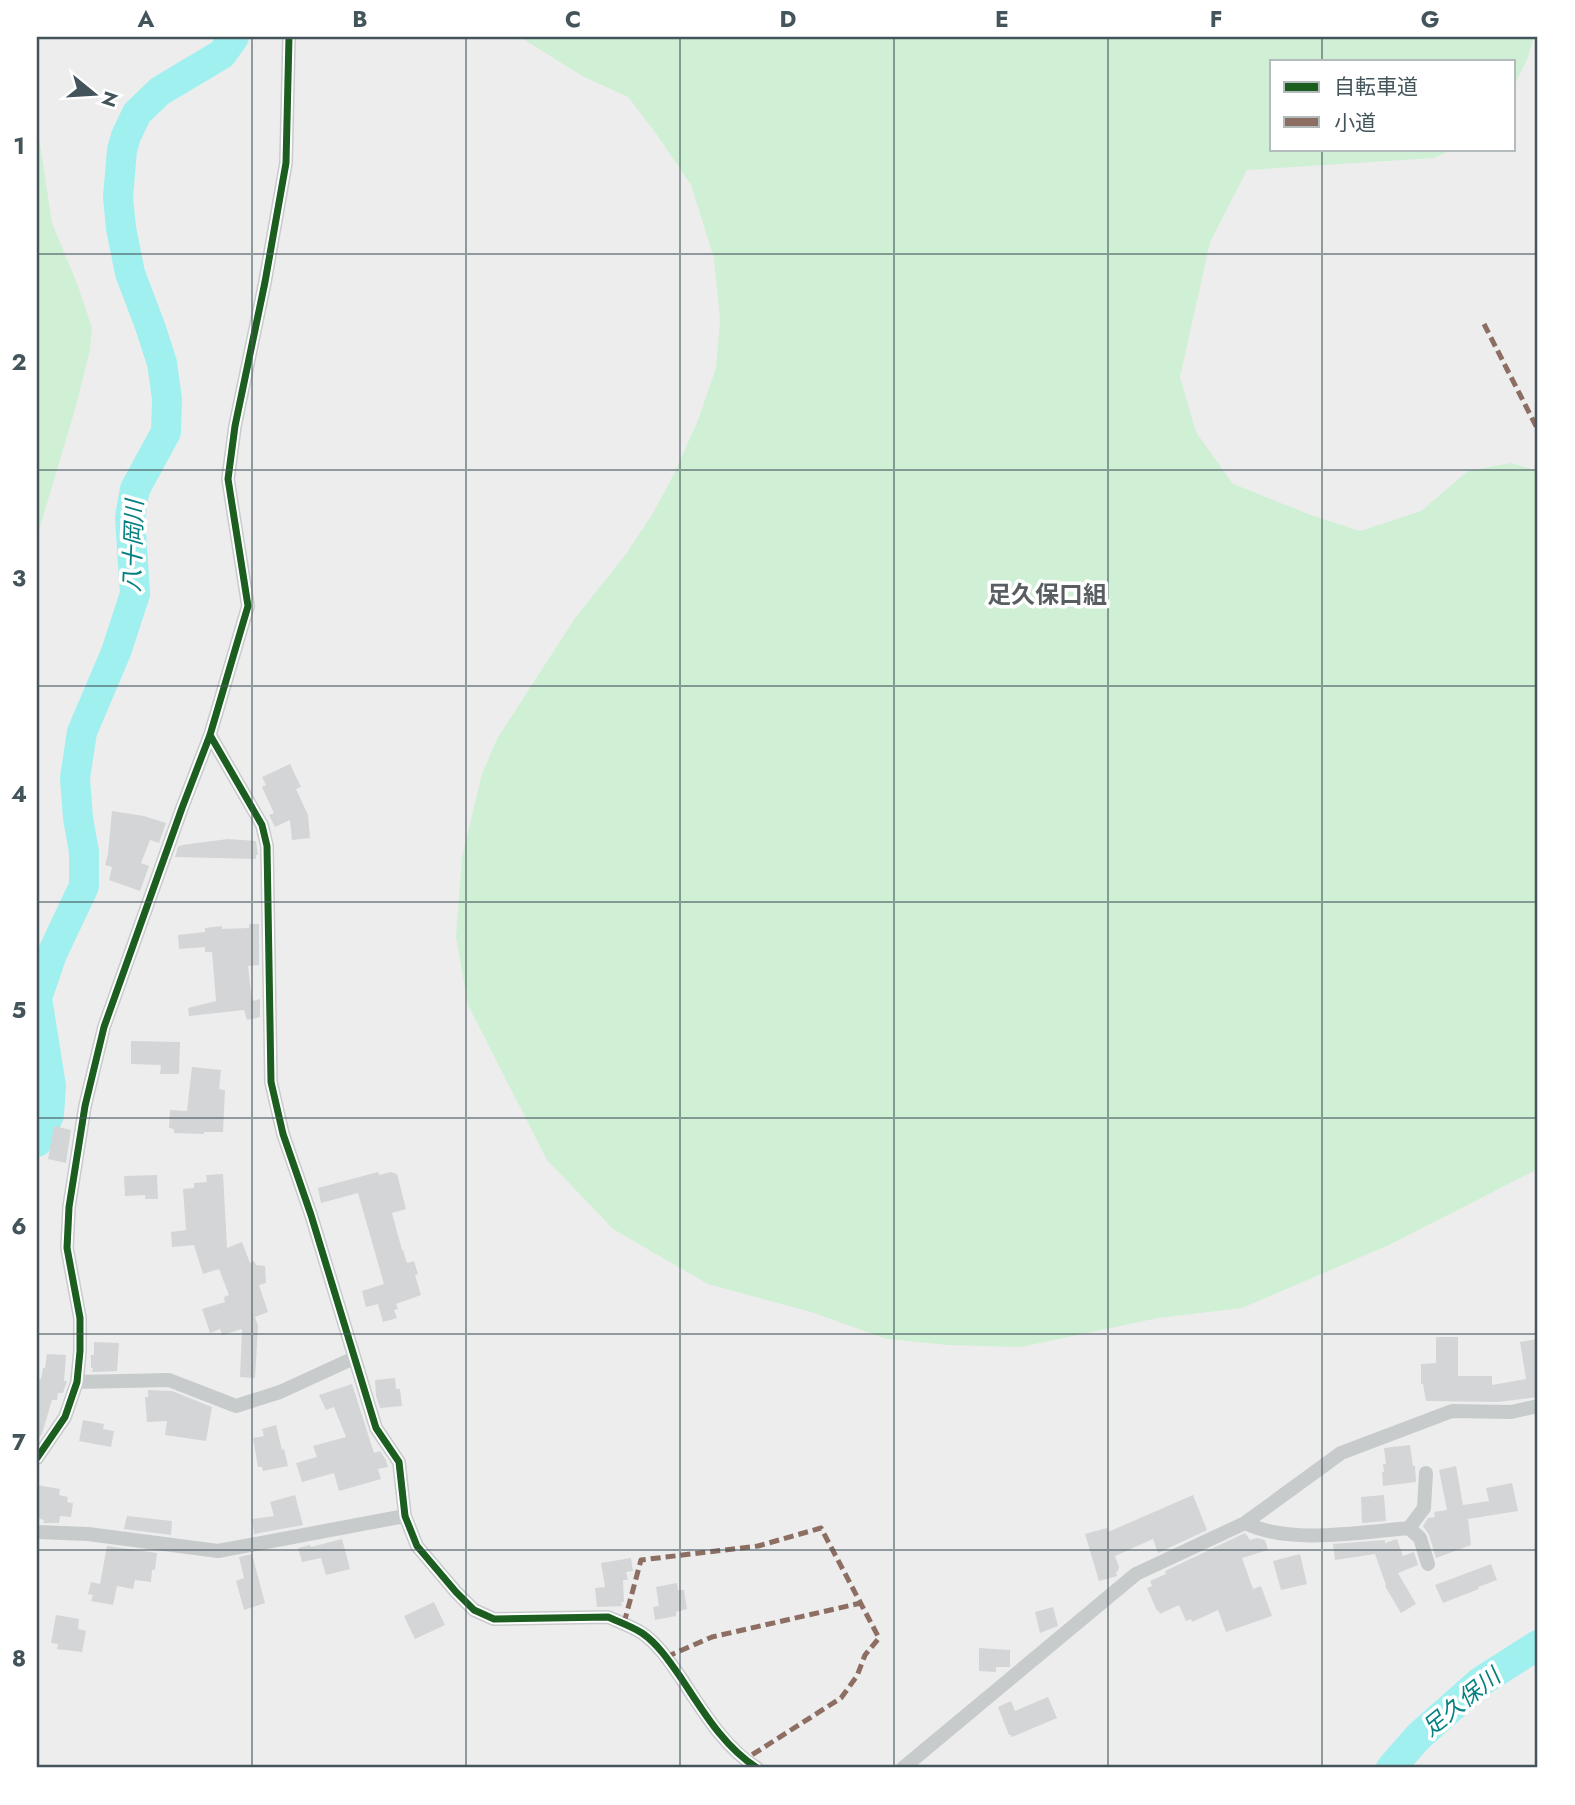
<svg xmlns="http://www.w3.org/2000/svg" width="1575" height="1805" font-family="Jost,'Noto Sans JP',sans-serif">
  <rect width="100%" height="100%" fill="#eeeded"/>
  <!-- green -->
  <path fill="#cff0d4" d="M520 37H1534L1527 60 1514 85V61H1272V149H1454L1434 158 1247 170 1210 242 1180 377 1196 432 1233 484 1311 515 1360 531 1421 511 1468 471 1511 463 1538 471V1169L1389 1245 1242 1308 1158 1318 1021 1347 948 1345 887 1339 811 1312 708 1284 613 1229 547 1160 468 1005 456 937 462 857 482 774 497 739 575 618 626 554 653 513 674 474 698 420 716 368 720 320 714 258 691 185 655 132 628 97 584 77Z
    M37 124 52 223 78 286 92 328 90 350 76 406 37 537Z"/>
  <g fill="none" stroke-linecap="round" stroke-linejoin="round">
    <!-- river -->
    <path stroke="#a0f0f0" stroke-width="30" d="M37 1142 49 1115 51 1086 37 998 52 954 84 886V852L78 818 75 778 82 732 116 652 135 594 130 517 135 489 166 432 167 399 162 363 150 326 130 273 121 228 118 197 122 150 126 136 137 113 160 91 222 54 234 37
      M1391 1768 1418 1737 1480 1682 1538 1645"/>
  </g>
  <!-- building -->
  <path fill="#d4d5d6" d="M290 764 301 787 296 789 308 815 310 838 292 840 290 820 275 827 269 815 274 813 262 787 266 785 262 777Z
    M112 811 144 816 166 823 159 843 150 840 141 863 149 866 140 891 109 880 112 867 105 865 108 854Z
    M228 839 256 841 258 855H256V859L175 857 178 847 182 845Z
    M249 924H259V965L248 966 252 1001 260 999V1017L247 1020 244 1010 189 1016 188 1008 216 1001 212 952H205V947L179 949 178 935 205 932V928L222 926V929L249 928Z
    M131 1041 180 1042 179 1074H160L161 1065 131 1064Z
    M192 1067 221 1070 219 1089 225 1090 223 1132H204V1134L174 1133V1129L169 1128 170 1110 187 1111Z
    M54 1126 71 1130 66 1163 48 1159Z
    M378 1172 379 1175 391 1172 397 1174 406 1209 392 1213 402 1250H403L407 1263 414 1261 418 1274 415 1275 421 1295 396 1304 398 1309 394 1310 397 1318 383 1322 378 1304 366 1307 362 1291 384 1284 358 1193 321 1203 318 1188Z
    M223 1174 227 1248 242 1242 250 1263 254 1261 256 1265 265 1266 266 1283 259 1285 268 1312 255 1317 258 1326 255 1378 240 1377 242 1329 222 1335 220 1329 210 1333 202 1309 225 1302 224 1297 229 1295 219 1269 203 1274 194 1245 172 1247 171 1232 186 1230 183 1189 194 1188V1183L207 1182 206 1175Z
    M157 1175 158 1199H145V1195L125 1196 124 1176Z
    M1436 1337H1458V1376H1492V1385L1526 1379 1520 1342 1538 1339V1397L1498 1402 1426 1401 1423 1384H1421V1364L1436 1363Z
    M94 1342 119 1343 117 1371 92 1372 93 1368H91V1355H94Z
    M47 1354 66 1355 64 1381H67L63 1393H58L57 1400H52L42 1434 38 1439 37 1379H41L43 1368H45Z
    M395 1378 396 1389H400L402 1406 380 1408 376 1396 375 1380Z
    M352 1384 374 1453 380 1451 386 1460 388 1467 378 1469 381 1479 339 1491 334 1473 302 1482 296 1463 317 1457 313 1446 346 1437 334 1407 326 1410 319 1395Z
    M148 1390 172 1391 212 1407 206 1441 165 1435 167 1421 147 1422 145 1397H148Z
    M83 1420 104 1424 103 1429 114 1431 111 1447 79 1441Z
    M276 1425 282 1450 284 1449 288 1466 263 1471 262 1467H258L253 1438 264 1436 262 1429Z
    M1410 1445 1413 1466H1415L1416 1482 1383 1486 1382 1472H1384L1383 1464H1386L1384 1448Z
    M1456 1466 1463 1505 1489 1501 1486 1488 1512 1483 1518 1511 1468 1519 1471 1545 1436 1558 1429 1535 1423 1526 1428 1518 1435 1517 1434 1512 1447 1510 1439 1470Z
    M37 1485 60 1489 59 1495 68 1497 67 1502 73 1503 71 1517 60 1516 59 1523H43L44 1520 37 1518Z
    M295 1495 303 1525 254 1534 252 1519 274 1516 270 1502Z
    M1193 1495 1207 1530 1158 1553 1153 1539 1115 1556 1119 1567 1118 1571 1116 1572 1117 1576 1099 1581 1085 1534 1107 1528 1108 1532Z
    M1384 1495 1386 1521 1362 1523 1361 1497Z
    M127 1516 172 1521 171 1535 124 1529Z
    M1245 1533 1250 1540 1257 1538 1265 1540 1268 1550 1242 1558 1253 1589 1261 1586 1272 1616 1226 1632 1218 1610 1192 1622 1191 1619 1186 1621 1179 1605 1160 1614 1158 1610 1157 1611 1147 1588 1152 1586 1150 1581 1166 1574 1165 1571Z
    M342 1539 350 1569 326 1575 321 1558 302 1562 298 1548 310 1545 311 1547Z
    M1397 1539 1403 1556 1414 1552 1418 1565 1398 1573 1416 1604 1401 1613 1385 1586 1386 1585 1375 1554 1335 1560 1333 1544 1385 1540V1543Z
    M107 1546 157 1553 155 1570H152L151 1582 135 1580 133 1589 117 1586 113 1605 91 1601 93 1595 88 1594 91 1582 100 1584Z
    M252 1554 265 1603 244 1610 236 1581 244 1578 239 1557Z
    M1300 1554 1307 1584 1281 1590 1273 1561Z
    M631 1558 633 1571 626 1572 628 1580H623L624 1602H621L622 1606 597 1607 595 1588 605 1587 601 1563Z
    M1491 1564 1497 1580 1478 1587 1479 1589 1443 1603 1435 1585Z
    M677 1583 678 1590H684L687 1609 676 1612V1616L655 1620 653 1607 659 1606 656 1587Z
    M434 1602 445 1625 415 1639 404 1616Z
    M1053 1607 1058 1626 1040 1633 1035 1612Z
    M56 1615 79 1619 78 1629 86 1631 82 1652 57 1649 58 1644 51 1643Z
    M979 1648 1010 1650V1667H996V1672L979 1671Z
    M1048 1697 1057 1718 1012 1737 1011 1735H1009L998 1707 1011 1701 1015 1711Z"/>
  <g fill="none" stroke-linecap="round" stroke-linejoin="round">
    <!-- minor -->
    <path stroke="#c7cbcc" stroke-width="14" d="M210 735 262 825 267 846 271 1082 283 1134 311 1215 376 1428 399 1462 405 1516 417 1546 456 1592 474 1610 494 1619 608 1617C619 1622 631 1626 642 1633 658 1644 670 1662 681 1678 703 1711 723 1746 757 1768
      M77 1382 169 1380 236 1406 280 1392 354 1358
      M37 1458 65 1417 77 1382 80 1351V1318L67 1248 69 1207 85 1106 104 1027 182 808 210 735 248 606 228 479 235 426 265 282 286 163 289 37
      M1245 1523C1290 1545 1361 1532 1409 1528L1424 1508 1426 1473
      M1409 1528 1420 1538 1428 1564
      M37 1532 88 1534 218 1551 405 1516
      M903 1768 1136 1574 1245 1523 1341 1453 1452 1411 1511 1412 1538 1406"/>
    <!-- quiet -->
    <path stroke="#8d6e63" stroke-width="5" stroke-dasharray="10 5" stroke-linecap="butt" d="M1484 324 1538 430
      M624 1623 641 1560 758 1546 821 1528 879 1638 865 1655 857 1676 841 1698 744 1760
      M666 1657 712 1637 861 1603"/>
    <defs>
      <path id="cycleway" d="M210 735 262 825 267 846 271 1082 283 1134 311 1215 376 1428 399 1462 405 1516 417 1546 456 1592 474 1610 494 1619 608 1617C619 1622 631 1626 642 1633 658 1644 670 1662 681 1678 703 1711 723 1746 757 1768
        M37 1458 65 1417 77 1382 80 1351V1318L67 1248 69 1207 85 1106 104 1027 182 808 210 735 248 606 228 479 235 426 265 282 286 163 289 37"/>
    </defs>
    <!-- cycleway casing -->
    <use href="#cycleway" stroke="#fff" stroke-width="11"/>
    <!-- cycleway -->
    <use href="#cycleway" stroke="#1b5e20" stroke-width="7"/>
  </g>
  <!-- grid -->
  <path fill="none" stroke="#43545b" stroke-width="2" stroke-opacity="0.55" d="M252 37V1768M466 37V1768M680 37V1768M894 37V1768M1108 37V1768M1322 37V61M1322 149V1768M37 254H1538M37 470H1538M37 686H1538M37 902H1538M37 1118H1538M37 1334H1538M37 1550H1538"/>
  <g text-anchor="middle" dominant-baseline="central" stroke-width="7" stroke-linejoin="round" paint-order="stroke">
    <!-- water labels -->
    <g font-size="23" font-style="italic" fill="#068080" stroke="#fff">
      <text transform="translate(133 546) rotate(-88)">八十岡川</text>
      <text transform="translate(1461 1702) rotate(-39)">足久保川</text>
    </g>
    <!-- quarter labels -->
    <g font-size="24" font-weight="bold" fill="#585e62" stroke="#fff">
      <text x="1047" y="594">足久保口組</text>
    </g>
  </g>
  <!-- border -->
  <rect width="1575" height="1805" fill="none" stroke="#ffffff" stroke-width="77"/>
  <!-- legend -->
  <rect x="1270" y="60" width="245" height="91" fill="#ffffff" stroke="#b4bbbd" stroke-width="2"/>
  <rect x="1284" y="82" width="35" height="10" fill="#1b5e20" stroke="#b4bbbd" stroke-width="2"/>
  <text x="1334" y="94" font-size="21" fill="#43545b">自転車道</text>
  <rect x="1284" y="117" width="35" height="10" fill="#8d6e63" stroke="#b4bbbd" stroke-width="2"/>
  <text x="1334" y="130" font-size="21" fill="#43545b">小道</text>
  <!-- north arrow -->
  <g transform="translate(94 94) rotate(108)" stroke="#ffffff" stroke-width="5" paint-order="stroke">
  <path d="M0-5L12 26L0 18L-12 26Z" fill="#43545b"/>
  <text y="-10" font-size="19" font-weight="bold" text-anchor="middle" fill="#43545b">N</text>
  </g>
  <rect x="38" y="38" width="1498" height="1728" fill="none" stroke="#43545b" stroke-width="2.5"/>
  <g font-size="23" text-anchor="middle" font-weight="bold" fill="#43545b">
    <text x="146" y="27">A</text>
    <text x="360" y="27">B</text>
    <text x="573" y="27">C</text>
    <text x="788" y="27">D</text>
    <text x="1002" y="27">E</text>
    <text x="1216" y="27">F</text>
    <text x="1430" y="27">G</text>
    <text x="19" y="154">1</text>
    <text x="19" y="370">2</text>
    <text x="19" y="586">3</text>
    <text x="19" y="802">4</text>
    <text x="19" y="1018">5</text>
    <text x="19" y="1234">6</text>
    <text x="19" y="1450">7</text>
    <text x="19" y="1666">8</text>
  </g>
</svg>
